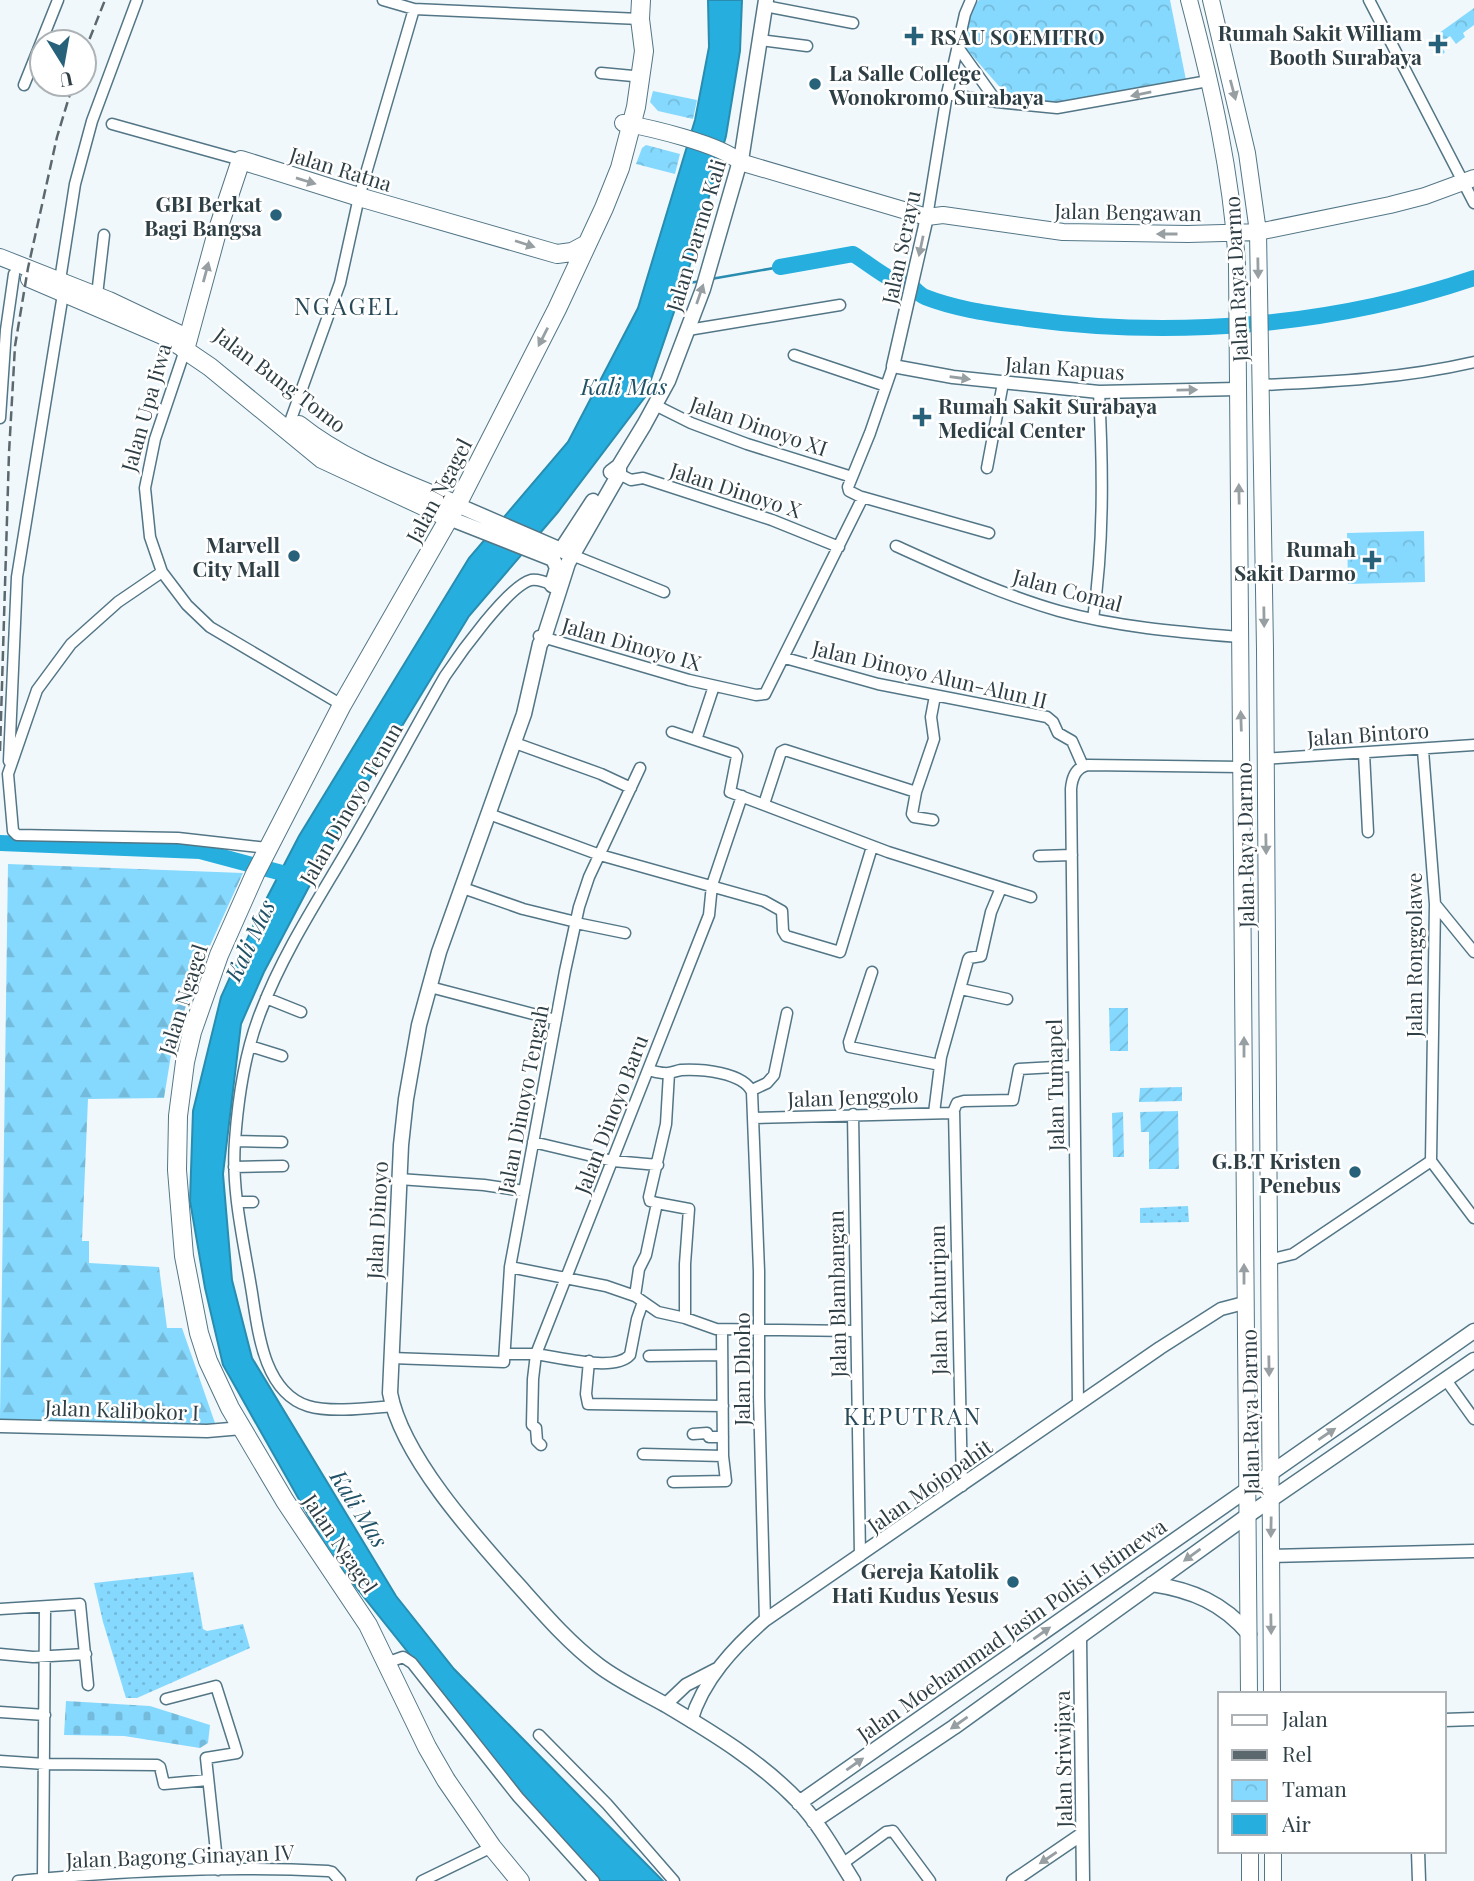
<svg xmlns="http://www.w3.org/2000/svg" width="1474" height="1881" font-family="'Playfair Display',serif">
  <defs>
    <pattern id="grass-dots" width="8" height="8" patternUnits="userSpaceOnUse" patternTransform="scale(1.75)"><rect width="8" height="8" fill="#86d9fe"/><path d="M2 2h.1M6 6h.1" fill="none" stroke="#74bbdb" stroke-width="1.8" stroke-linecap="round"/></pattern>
    <pattern id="forest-firs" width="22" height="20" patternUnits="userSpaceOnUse" patternTransform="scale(1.75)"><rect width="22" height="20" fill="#86d9fe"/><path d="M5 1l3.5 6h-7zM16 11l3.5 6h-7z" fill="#74bbdb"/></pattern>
    <pattern id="cemetery-stones" width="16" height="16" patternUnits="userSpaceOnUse" patternTransform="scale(1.75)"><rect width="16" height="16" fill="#86d9fe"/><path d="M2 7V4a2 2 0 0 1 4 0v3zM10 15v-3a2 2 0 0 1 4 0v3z" fill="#74bbdb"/></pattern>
    <pattern id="park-crowns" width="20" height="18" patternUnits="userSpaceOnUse" patternTransform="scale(1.75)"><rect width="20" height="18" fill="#86d9fe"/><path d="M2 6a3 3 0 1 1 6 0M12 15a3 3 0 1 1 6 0" fill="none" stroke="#74bbdb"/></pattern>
    <pattern id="garden-furrows" width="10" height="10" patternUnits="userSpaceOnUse" patternTransform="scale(1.75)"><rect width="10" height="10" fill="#86d9fe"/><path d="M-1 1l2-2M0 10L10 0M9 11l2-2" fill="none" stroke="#74bbdb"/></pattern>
  </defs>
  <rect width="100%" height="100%" fill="#f1f8fc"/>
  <!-- grass -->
  <path fill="url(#grass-dots)" d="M1188 1206 1189 1222 1140 1223V1208Z
    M193 1572 203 1629 207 1631 243 1624 250 1648 137 1698H126L103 1622 94 1583Z"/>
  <!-- forest -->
  <path fill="url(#forest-firs)" d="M8 864 243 873 198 972 173 1043 164 1098 88 1099 82 1241H89V1263L159 1267 167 1328H182L215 1423 209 1428 0 1419Z"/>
  <!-- cemetery -->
  <path fill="url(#cemetery-stones)" d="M66 1701 150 1706 210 1725 208 1743 200 1748 124 1736 64 1735Z"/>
  <!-- park -->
  <path fill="url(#park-crowns)" d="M979 0H1170L1186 80 1057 104 1005 93 962 44 971 9Z
    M1474 8V25L1463 33 1465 37 1456 44 1450 36 1439 44 1445 52 1442 55 1434 43 1438 40 1435 36Z
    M653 91 697 100 693 119 658 111 650 102Z
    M646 145 680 154 675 174 636 164 642 148Z
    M1424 531 1425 582 1348 584 1347 533Z"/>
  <!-- garden -->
  <path fill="url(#garden-furrows)" d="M1109 1008H1128V1051H1110Z
    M1182 1087V1101L1139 1102 1140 1088Z
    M1178 1111 1179 1169H1149V1132H1141L1140 1112Z
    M1123 1112 1124 1157H1113L1112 1113Z"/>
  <!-- water -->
  <path fill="#25aede" stroke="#288db0" stroke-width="2" d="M708 0H742L740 51 726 136 689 268 645 397 558 512 469 616 340 828 264 972 241 1024 223 1174 232 1280 252 1358 396 1596 454 1669 663 1881H600L539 1816 331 1556 223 1365 205 1288 190 1201 193 1111 221 997 259 913 299 836 469 558 568 442 638 308 695 120 709 47Z"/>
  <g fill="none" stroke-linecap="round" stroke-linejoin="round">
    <!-- stream -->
    <path stroke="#288db0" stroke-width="2.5" d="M711 279 780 267
      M683 284 701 281"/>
    <!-- river -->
    <path stroke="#25aede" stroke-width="16" d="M780 267 853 254C866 262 879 273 893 280 897 282 904 282 908 284 914 287 918 294 925 297 958 310 994 314 1028 319 1175 339 1333 326 1474 278
      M0 843 200 851 301 878"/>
    <defs>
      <path id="minor" d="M383 0 414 9 640 19
        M1369 0 1474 203
        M765 6 853 23
        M760 40 807 46
        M957 46 997 102
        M601 73 633 76
        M24 85 58 0
        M947 94 997 102 1057 108 1208 81
        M112 124 241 160
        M927 217 947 94 965 14 971 0
        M60 280 75 184 92 121 137 0
        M97 295 104 235
        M688 330 840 305
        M185 350 155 439 145 488 150 537 162 572 187 605 210 627 342 705
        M794 355 886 386
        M1262 385C1333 382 1405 378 1474 362
        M655 405 691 423 747 444 852 477
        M0 418 6 330 14 274
        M291 419 340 283 359 197 414 9
        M987 468 1003 383
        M615 472 631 480 643 478 772 520 839 547
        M862 497 989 533
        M896 546C949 570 1003 595 1059 611 1117 627 1179 632 1239 637
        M572 555 664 592
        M162 572 118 602 71 644 37 690 8 774 13 831 17 835 178 838 267 848
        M1093 619C1104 544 1103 468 1099 392
        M539 636 689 680 756 695 765 694 862 499 861 497 849 491 848 487 870 433 893 366
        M785 658 878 684 1047 717 1053 722 1058 733 1072 741 1083 766
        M672 732 735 753 737 756 730 792 888 852 1031 897
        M696 740 714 686
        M515 743 601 774 631 788
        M1423 750 1435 904 1431 1161
        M1364 753 1368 832
        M1264 759 1474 745
        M9 761 17 577 63 294
        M764 804 781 752 785 750 916 792
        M489 814 600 855 764 901 782 911 783 931 786 936 840 952 872 847
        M933 820 914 817 912 814 916 792 934 739 931 717 935 696
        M1039 856 1072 855
        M463 888 523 909 576 922
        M1435 904 1474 952
        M576 923 625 933
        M872 972 849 1042 850 1047 940 1065
        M430 987 556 1020
        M961 989 1007 999
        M266 998 301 1012
        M250 1046 282 1056
        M648 1070C653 1071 659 1073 664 1073 670 1074 675 1071 681 1070 701 1069 743 1072 752 1092L759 1271V1397L765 1620
        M752 1090 767 1083 774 1075 787 1013
        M934 1113 941 1057 968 960 969 958 981 956 991 912 1001 888
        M853 1114 860 1556
        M753 1118 953 1113
        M235 1141 282 1142
        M533 1142 613 1161 658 1165
        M1431 1161 1474 1218
        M234 1167 283 1166
        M399 1179 484 1185 524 1191
        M238 1202H253
        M657 1203 689 1209 685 1264V1318
        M1269 1260 1293 1254 1431 1161
        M510 1267 606 1286 635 1296 658 1312 685 1318 716 1329 855 1331
        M635 1296 639 1269 646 1255 657 1203 650 1201 649 1197 666 1124 669 1073
        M506 1354C515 1354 525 1354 534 1354 556 1356 614 1373 630 1355L637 1319 643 1302
        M649 1356 722 1355
        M391 1358 504 1362 510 1267 565 971 579 907 589 877 640 768
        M589 1361 586 1394 588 1404 723 1406
        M1446 1380 1474 1419
        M1078 1404 1071 789C1072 777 1076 767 1088 765L1242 767
        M393 1406C369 1408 331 1413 308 1406 264 1392 258 1332 252 1293 244 1243 231 1191 235 1141 238 1098 245 1051 261 1011 285 948 324 891 357 833 387 781 415 728 445 676 459 655 508 586 531 580 538 579 546 582 553 585
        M693 1434 707 1433 709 1437H723
        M541 1445 537 1441 536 1428 532 1425 533 1379 536 1354 709 915 712 885 742 796
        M643 1454 723 1456
        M673 1482 726 1481 723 1456 722 1330
        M962 1486 954 1110 957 1103 964 1101 1013 1100 1019 1069 1073 1066
        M0 1609 80 1604 88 1685
        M0 1654 33 1657 86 1654
        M386 1663 403 1657 412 1663 518 1797 594 1881
        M166 1699 216 1686 234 1743 237 1753 206 1758 218 1870
        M0 1712 45 1715
        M539 1735 607 1804 674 1881
        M0 1761 45 1764 157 1765 160 1767 164 1784 208 1780
        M842 1864 886 1832 893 1831 930 1881
        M43 1878 45 1608
        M18 1881C118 1871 227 1866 328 1871L332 1872 340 1881
        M422 1881 492 1847"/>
      <path id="tertiary" d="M927 217 893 366 953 377 1099 392 1237 389
        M0 1426 207 1431 242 1428
        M1270 1556 1474 1551
        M1080 1637 1083 1881
        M665 1705 686 1685 717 1669
        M1444 1720 1474 1719
        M691 1721C703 1680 734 1647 765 1620L1160 1348 1221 1309 1244 1303
        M1418 1851 1419 1881
        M1013 1881 1082 1834"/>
      <path id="secondary" d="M619 466V474L568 563 544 638 540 644 524 714 439 952 419 1025 406 1099 401 1145 390 1393C402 1457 476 1538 519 1586 544 1614 568 1642 598 1665 619 1681 643 1692 666 1705 713 1733 761 1762 799 1802 821 1826 836 1854 853 1881
        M611 472 619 466 644 425 668 381 703 289 742 154 766 0
        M457 505 568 553
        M449 518 553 559 557 568 552 585
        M561 550 593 501
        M1152 1584C1192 1590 1223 1603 1249 1634
        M799 1803 1474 1331
        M814 1821 954 1727 1247 1516 1474 1360"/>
      <path id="primary" d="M1189 0C1212 87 1232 175 1237 265L1249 1694
        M1211 0 1247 153 1258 232 1265 649 1272 1694
        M623 123C651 128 720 144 740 162L927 217 943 215 1063 232 1188 234 1258 232 1390 205 1425 196 1474 178
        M0 257 109 300 189 338
        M29 279 162 336 185 350
        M1250 1851V1881
        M1273 1851V1881"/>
      <path id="trunk" d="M299 425C345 462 403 482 457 505
        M449 518 322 459 210 367 185 350 217 232 241 160 359 197 557 254 572 252 587 244
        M520 1881 492 1847 446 1780 427 1747 368 1625 285 1501 230 1408 208 1361 199 1333 184 1256 177 1170 178 1116 185 1062 192 1032 219 955 255 874 342 705 460 499 557 309 604 208 620 168 636 107 644 51 640 19 641 0"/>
    </defs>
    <!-- minor casing -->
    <use href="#minor" stroke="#537686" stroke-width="13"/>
    <!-- tertiary casing -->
    <use href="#tertiary" stroke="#537686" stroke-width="15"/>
    <!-- secondary casing -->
    <use href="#secondary" stroke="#537686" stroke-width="17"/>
    <!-- primary casing -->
    <use href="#primary" stroke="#537686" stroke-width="18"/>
    <!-- trunk casing -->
    <use href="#trunk" stroke="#537686" stroke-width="20"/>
    <!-- minor -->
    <use href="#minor" stroke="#fff" stroke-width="10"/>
    <!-- tertiary -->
    <use href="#tertiary" stroke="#fff" stroke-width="12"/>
    <!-- secondary -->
    <use href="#secondary" stroke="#fff" stroke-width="14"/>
    <!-- primary -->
    <use href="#primary" stroke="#fff" stroke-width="16"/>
    <!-- trunk -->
    <use href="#trunk" stroke="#fff" stroke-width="18"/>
    <!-- rail -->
    <path stroke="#5b696f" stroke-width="2.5" stroke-dasharray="10 5" stroke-linecap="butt" d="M84 53 105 0
      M0 751 9 453 15 346 28 268 57 137 73 84"/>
  </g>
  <!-- one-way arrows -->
  <defs><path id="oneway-solid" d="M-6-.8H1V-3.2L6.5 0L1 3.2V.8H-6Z" transform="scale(1.75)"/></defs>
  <g fill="#979fa2">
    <use href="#oneway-solid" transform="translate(1233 90) rotate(75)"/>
    <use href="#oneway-solid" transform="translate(1141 94) rotate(169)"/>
    <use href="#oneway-solid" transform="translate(306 181) rotate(17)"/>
    <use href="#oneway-solid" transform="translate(1167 234) rotate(180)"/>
    <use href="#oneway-solid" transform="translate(525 244) rotate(18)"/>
    <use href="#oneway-solid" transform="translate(921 246) rotate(102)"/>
    <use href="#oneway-solid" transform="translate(1258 268) rotate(89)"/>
    <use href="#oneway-solid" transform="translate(206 272) rotate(-75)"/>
    <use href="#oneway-solid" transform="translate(700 294) rotate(-71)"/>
    <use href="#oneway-solid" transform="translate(543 337) rotate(117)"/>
    <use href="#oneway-solid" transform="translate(960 378) rotate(8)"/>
    <use href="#oneway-solid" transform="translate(1187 390) rotate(-1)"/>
    <use href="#oneway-solid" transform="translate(1239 494) rotate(-91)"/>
    <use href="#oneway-solid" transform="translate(1264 617) rotate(89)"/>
    <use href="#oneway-solid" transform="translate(1241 721) rotate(-92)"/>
    <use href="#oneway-solid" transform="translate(1266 844) rotate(89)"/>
    <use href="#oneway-solid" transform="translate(1244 1047) rotate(-90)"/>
    <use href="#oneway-solid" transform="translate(1244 1274) rotate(-90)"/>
    <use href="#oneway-solid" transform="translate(1269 1366) rotate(89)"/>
    <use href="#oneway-solid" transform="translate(1327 1434) rotate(-34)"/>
    <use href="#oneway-solid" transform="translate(1271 1527) rotate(91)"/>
    <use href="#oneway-solid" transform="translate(1192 1555) rotate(144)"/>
    <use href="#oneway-solid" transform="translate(1271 1624) rotate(89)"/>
    <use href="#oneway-solid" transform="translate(1042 1633) rotate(-35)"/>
    <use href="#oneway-solid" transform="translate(959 1723) rotate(145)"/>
    <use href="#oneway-solid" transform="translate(855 1764) rotate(-35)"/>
    <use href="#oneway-solid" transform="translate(1048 1858) rotate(146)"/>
  </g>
  <!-- markers -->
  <g fill="#27627a" stroke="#fff" stroke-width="2.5">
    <path d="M910.5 25.5h7v7h7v7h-7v7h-7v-7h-7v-7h7z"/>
    <path d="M1434.5 33.5h7v7h7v7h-7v7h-7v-7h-7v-7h7z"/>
    <circle cx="815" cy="84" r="7"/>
    <circle cx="276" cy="215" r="7"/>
    <path d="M918.5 406.5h7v7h7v7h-7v7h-7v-7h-7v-7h7z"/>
    <circle cx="294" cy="556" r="7"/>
    <path d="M1368.5 549.5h7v7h7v7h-7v7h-7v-7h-7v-7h7z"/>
    <circle cx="1355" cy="1172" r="7"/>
    <circle cx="1013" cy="1582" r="7"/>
  </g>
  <g text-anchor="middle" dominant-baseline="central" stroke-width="5" stroke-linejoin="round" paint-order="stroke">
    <!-- poi labels -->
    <g font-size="21" font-weight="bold" fill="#2f3f46" stroke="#fff" text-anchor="end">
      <text x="1422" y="32">Rumah Sakit William<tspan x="1422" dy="24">Booth Surabaya</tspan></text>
      <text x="930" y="36" text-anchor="start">RSAU SOEMITRO</text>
      <text x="829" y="72" text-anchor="start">La Salle College<tspan x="829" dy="24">Wonokromo Surabaya</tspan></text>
      <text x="262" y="203">GBI Berkat<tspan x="262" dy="24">Bagi Bangsa</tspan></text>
      <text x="938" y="405" text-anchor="start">Rumah Sakit Surabaya<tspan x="938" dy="24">Medical Center</tspan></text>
      <text x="280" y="544">Marvell<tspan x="280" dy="24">City Mall</tspan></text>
      <text x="1356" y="548">Rumah<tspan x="1356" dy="24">Sakit Darmo</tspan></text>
      <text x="1341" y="1160">G.B.T Kristen<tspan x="1341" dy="24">Penebus</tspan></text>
      <text x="999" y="1570">Gereja Katolik<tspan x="999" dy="24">Hati Kudus Yesus</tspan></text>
    </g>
    <!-- street labels -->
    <g font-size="21" fill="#2f3f46" stroke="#fff">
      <text transform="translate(341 168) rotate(17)">Jalan Ratna</text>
      <text transform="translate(1128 211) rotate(1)">Jalan Bengawan</text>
      <text transform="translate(695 235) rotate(-73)">Jalan Darmo Kali</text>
      <text transform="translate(900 247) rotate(-78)">Jalan Serayu</text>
      <text transform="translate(1235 279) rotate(-93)">Jalan Raya Darmo</text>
      <text transform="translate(1065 367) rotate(4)">Jalan Kapuas</text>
      <text transform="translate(281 379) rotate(37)">Jalan Bung Tomo</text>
      <text transform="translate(145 407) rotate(-74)">Jalan Upa Jiwa</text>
      <text transform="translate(759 425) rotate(19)">Jalan Dinoyo XI</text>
      <text transform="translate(736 489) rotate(18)">Jalan Dinoyo X</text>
      <text transform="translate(438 490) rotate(-62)">Jalan Ngagel</text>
      <text transform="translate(1068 589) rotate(15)">Jalan Comal</text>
      <text transform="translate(632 643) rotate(16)">Jalan Dinoyo IX</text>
      <text transform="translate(930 673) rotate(13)">Jalan Dinoyo Alun-Alun II</text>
      <text transform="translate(1368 733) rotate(-4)">Jalan Bintoro</text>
      <text transform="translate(350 803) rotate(-60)">Jalan Dinoyo Tenun</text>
      <text transform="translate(1244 845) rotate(-91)">Jalan Raya Darmo</text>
      <text transform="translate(1413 955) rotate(-90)">Jalan Ronggolawe</text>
      <text transform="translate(182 999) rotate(-72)">Jalan Ngagel</text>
      <text transform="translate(1054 1085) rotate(-91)">Jalan Tumapel</text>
      <text transform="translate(853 1096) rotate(-2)">Jalan Jenggolo</text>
      <text transform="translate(522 1099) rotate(-79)">Jalan Dinoyo Tengah</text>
      <text transform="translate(610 1114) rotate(-69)">Jalan Dinoyo Baru</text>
      <text transform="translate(376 1220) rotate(-87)">Jalan Dinoyo</text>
      <text transform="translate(836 1294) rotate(-91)">Jalan Blambangan</text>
      <text transform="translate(937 1300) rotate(-91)">Jalan Kahuripan</text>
      <text transform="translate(741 1369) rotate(-90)">Jalan Dhoho</text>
      <text transform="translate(122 1409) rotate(2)">Jalan Kalibokor I</text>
      <text transform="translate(1249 1412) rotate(-91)">Jalan Raya Darmo</text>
      <text transform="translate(929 1485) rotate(-35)">Jalan Mojopahit</text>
      <text transform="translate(341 1543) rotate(56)">Jalan Ngagel</text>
      <text transform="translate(1011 1629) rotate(-35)">Jalan Moehammad Jasin Polisi Istimewa</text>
      <text transform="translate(1062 1759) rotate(-91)">Jalan Sriwijaya</text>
      <text transform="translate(180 1855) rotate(-2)">Jalan Bagong Ginayan IV</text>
    </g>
    <!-- water labels -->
    <g font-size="23" font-style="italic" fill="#205368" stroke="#fff">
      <text x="624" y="385">Kali Mas</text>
      <text transform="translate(249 940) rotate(-65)">Kali Mas</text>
      <text transform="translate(360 1508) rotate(58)">Kali Mas</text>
    </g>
    <!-- quarter labels -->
    <g font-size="24" letter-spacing="2" fill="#274958" stroke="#fff">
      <text x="347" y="305">NGAGEL</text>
      <text x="913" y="1415">KEPUTRAN</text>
    </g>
  </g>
  <!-- legend -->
  <rect x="1218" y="1692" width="228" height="161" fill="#ffffff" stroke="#acb2b5" stroke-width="2"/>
  <rect x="1232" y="1715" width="35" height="10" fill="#ffffff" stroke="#acb2b5" stroke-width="2"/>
  <text x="1282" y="1727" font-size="21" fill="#2f3f46">Jalan</text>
  <rect x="1232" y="1750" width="35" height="10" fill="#5b696f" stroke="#acb2b5" stroke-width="2"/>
  <text x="1282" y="1762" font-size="21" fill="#2f3f46">Rel</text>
  <rect x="1232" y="1780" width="35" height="21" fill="url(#park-crowns)" stroke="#acb2b5" stroke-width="2"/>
  <text x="1282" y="1797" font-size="21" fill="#2f3f46">Taman</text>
  <rect x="1232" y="1814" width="35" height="21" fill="#25aede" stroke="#acb2b5" stroke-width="2"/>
  <text x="1282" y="1832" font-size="21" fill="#2f3f46">Air</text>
  <!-- north arrow -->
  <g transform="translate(63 63) rotate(169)"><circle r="33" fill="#ffffff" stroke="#acb2b5" stroke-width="2"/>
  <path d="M0-5L12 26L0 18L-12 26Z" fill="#27627a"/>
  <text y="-10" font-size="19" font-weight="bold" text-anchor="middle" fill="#2f3f46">U</text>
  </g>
</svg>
